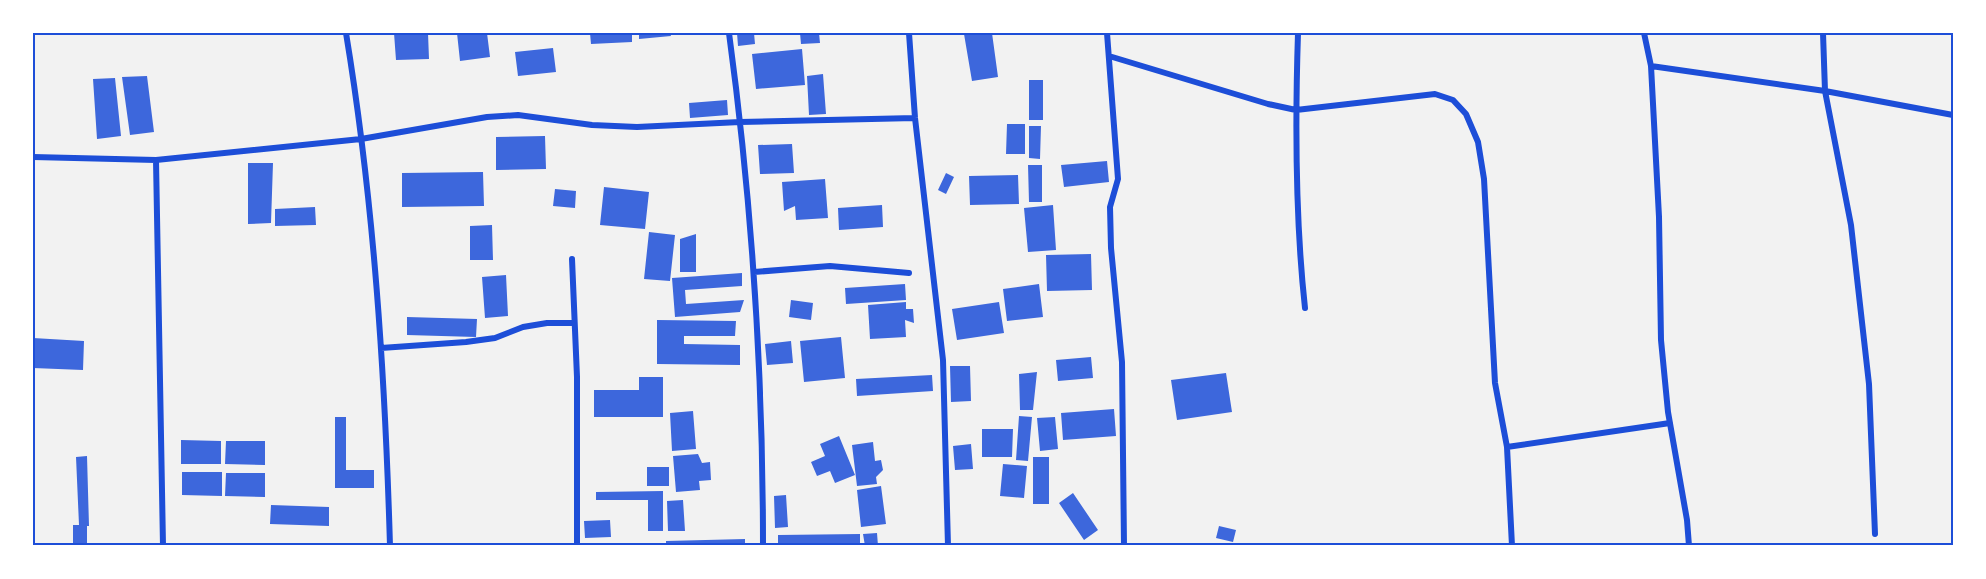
<svg xmlns="http://www.w3.org/2000/svg" width="1986" height="579" font-family="Barlow,sans-serif">
  <rect width="100%" height="100%" fill="#f2f2f2"/>
  <!-- building -->
  <path fill="#3d67dc" d="M394 33H428L429 59 396 60Z
    M457 33H487L490 57 460 61Z
    M590 33H632V42L591 44Z
    M639 33H670L671 36 639 39Z
    M737 33H754L755 44 738 46Z
    M800 33H819L820 43 801 44Z
    M992 33 998 77 972 81 964 34Z
    M553 48 556 72 518 76 515 52Z
    M802 49 805 85 756 89 752 54Z
    M823 74 826 114 809 115 807 76Z
    M147 76 154 132 130 135 122 77Z
    M115 78 121 136 97 139 93 79Z
    M1029 80H1043V120H1029Z
    M727 100 728 115 690 118 689 103Z
    M1007 124H1025V154H1006Z
    M1029 126H1041L1040 159 1029 158Z
    M545 136 546 169 496 170V137Z
    M792 144 794 173 760 174 758 145Z
    M1107 161 1109 182 1064 187 1061 165Z
    M248 163H273L271 223 248 224Z
    M1028 165H1042V202H1029Z
    M483 172 484 206 402 207V173Z
    M946 173 954 177 946 194 938 190Z
    M1018 175 1019 204 970 205 969 176Z
    M825 179 828 218 796 220 795 206 784 211 782 182Z
    M604 187 649 192 645 229 600 225Z
    M555 189 576 191 575 208 553 206Z
    M882 205 883 227 839 230 838 208Z
    M1053 205 1056 250 1028 252 1024 208Z
    M315 207 316 225 275 226V209Z
    M492 225 493 260H470V226Z
    M649 232 675 235 670 281 644 279Z
    M696 234V272H680V239Z
    M1091 254 1092 290 1047 291 1046 255Z
    M742 273V286L685 290 686 304 744 300 740 312 675 317 672 278Z
    M506 275 508 316 485 318 482 277Z
    M905 284 906 300 846 304 845 288Z
    M1039 284 1043 317 1007 321 1003 289Z
    M791 300 813 303 811 320 789 317Z
    M906 302V309H913L914 323 905 320 906 337 870 339 868 305Z
    M999 302 1004 333 957 340 952 309Z
    M407 317 477 319 476 337 407 335Z
    M657 320 736 321 735 336H684V344L740 345V365L657 364Z
    M841 337 845 378 804 382 800 341Z
    M33 338 84 341 83 370 33 368Z
    M791 341 793 363 767 365 765 344Z
    M1091 357 1093 378 1058 381 1056 360Z
    M950 366H970L971 401 951 402Z
    M1037 372 1033 410H1020L1019 374Z
    M1226 373 1232 412 1177 420 1171 380Z
    M932 375 933 391 857 396 856 379Z
    M639 377H663V417H594V390H639Z
    M1114 409 1116 436 1063 440 1061 413Z
    M693 411 696 449 672 451 670 413Z
    M1019 416 1032 417 1028 461 1016 460Z
    M335 417H346V470H374V488H335Z
    M1055 417 1058 449 1040 451 1037 418Z
    M982 429H1013L1012 457H982Z
    M839 436 855 475 835 483 830 471 817 476 811 462 825 456 820 444Z
    M181 440 221 441V464H181Z
    M226 441H265V465L225 464Z
    M873 442 875 461 881 460 883 470 876 477 877 484 857 486 852 445Z
    M971 444 973 469 955 470 953 446Z
    M698 454 702 463 710 462 711 480 699 481 700 490 676 492 673 456Z
    M87 456 89 526H87V546H73V525H79L76 457Z
    M1033 457H1049V504H1033Z
    M1003 464 1027 466 1024 498 1000 496Z
    M647 467H669V486H647Z
    M182 472H222V496L182 495Z
    M226 473H265V497L225 496Z
    M881 486 886 524 861 527 857 490Z
    M663 491V531H648V500H596V492Z
    M1073 493 1098 530 1084 540 1059 503Z
    M786 495 788 527 775 528 774 496Z
    M683 500 685 531H668L667 501Z
    M271 505 329 507V526L270 524Z
    M610 520 611 537 585 538 584 521Z
    M1219 526 1236 530 1233 542 1216 538Z
    M877 533 878 546H865L863 534Z
    M860 534V546H778V535Z
    M745 539V546H666V541Z"/>
  <g fill="none" stroke-linecap="round" stroke-linejoin="round">
    <!-- minor -->
    <path stroke="#1d4ed8" stroke-width="6" d="M346 33C374 203 385 374 390 546
      M729 33C752 203 763 374 763 546
      M909 33 915 118 943 360 948 546
      M1107 33 1118 179 1110 207 1111 248 1122 362 1124 546
      M1298 33C1295 125 1295 217 1305 308
      M1644 33 1651 66
      M1823 33 1825 91 1851 225 1869 384 1875 534
      M1109 56 1268 104 1296 110 1435 94 1453 100 1466 114 1478 142 1484 179 1495 383 1507 447 1512 546
      M33 157 156 160 361 139 487 117 518 115 592 125 637 127 740 122 915 118
      M156 160 163 546
      M572 259 577 377V546
      M754 272 830 266 909 273
      M381 348 466 342 495 338 523 327 547 323H574
      M1507 447 1670 423
      M1689 546 1687 520 1668 412 1661 340 1659 217 1651 66 1825 91 1953 115"/>
  </g>
  <!-- border -->
  <rect width="1986" height="579" fill="none" stroke="#ffffff" stroke-width="69"/>
  <rect x="34" y="34" width="1918" height="510" fill="none" stroke="#1d4ed8" stroke-width="2"/>
</svg>
